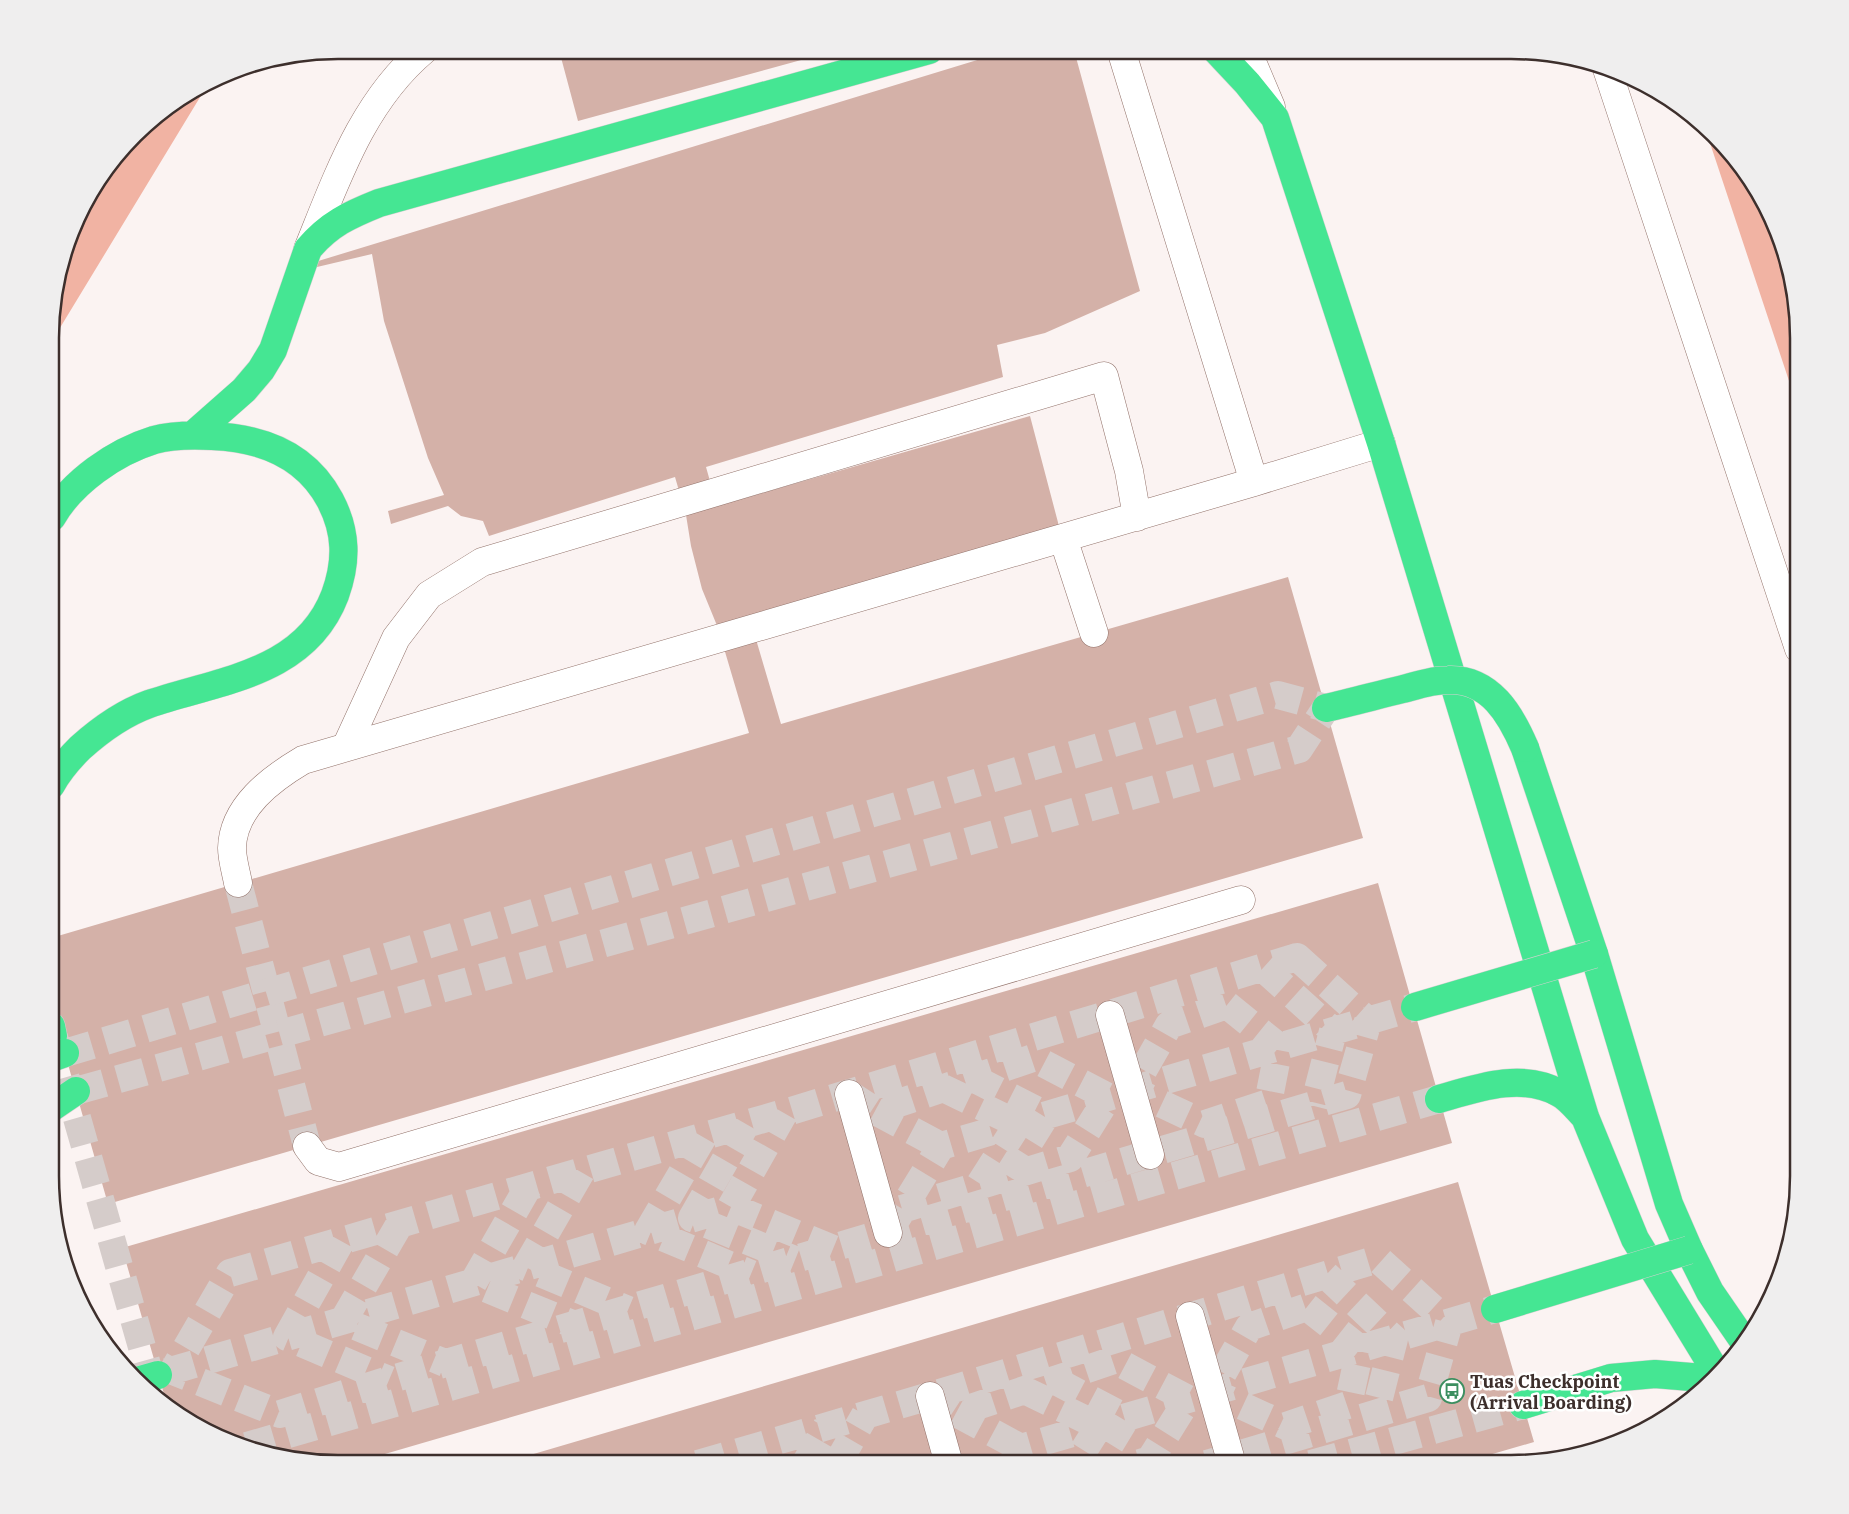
<svg xmlns="http://www.w3.org/2000/svg" width="1849" height="1514" font-family="'IBM Plex Serif',serif">
  <rect width="100%" height="100%" fill="#fbf3f2"/>
  <!-- water -->
  <path fill="#f1b3a3" d="M205 89 52 341 53 300 88 194 148 121Z
    M1705 128 1714 134 1777 228 1799 338V411Z"/>
  <!-- building -->
  <path fill="#d4b1a8" d="M559 50H833L834 51 578 121Z
    M1010 50H1074L1140 291 1045 333 997 345 1003 377 706 467 717 506 1030 416 1060 530 750 619 781 724 1288 577 1363 838 108 1204 51 1005V938L749 733 718 628 702 589 691 546 686 515 675 477 489 536 483 521 461 516 448 506 391 524 388 511 444 495 428 458 384 321 372 254 317 267 315 262Z
    M1378 883 1452 1143 354 1463H319L228 1442 166 1401 122 1248Z
    M1458 1182 1534 1442 1458 1464 503 1463Z"/>
  <g fill="none" stroke-linecap="round" stroke-linejoin="round">
    <!-- minor-tunnel -->
    <path stroke="#d5ccca" stroke-width="28" stroke-dasharray="28 14" stroke-linecap="butt" d="M238 883 307 1146"/>
    <!-- highway-tunnel -->
    <path stroke="#d5ccca" stroke-width="28" stroke-dasharray="28 14" stroke-linecap="butt" d="M1297 957 1368 1021 1347 1095 389 1380 280 1414 173 1371 230 1273 784 1113Z
      M1263 968 1333 1031 1314 1106
      M1227 1005 1279 1047 1268 1103 1205 1124 1132 1090 1169 1025Z
      M54 1037 155 1393
      M65 1053 664 874 1278 695 1326 708 1299 749 76 1091
      M973 1078 1046 1115 1008 1176
      M943 1088 1018 1124 980 1184
      M849 1094 875 1111 1033 1058 1108 1097 1070 1158 902 1209
      M875 1111 941 1146
      M746 1124 692 1218 795 1260
      M703 1137 648 1231 751 1274
      M581 1172 526 1267 628 1310
      M528 1187 473 1283 575 1325
      M731 1207 833 1249
      M731 1207 784 1113
      M399 1225 343 1321 445 1363
      M888 1233 941 1146 1415 1007
      M341 1241 287 1337 389 1380
      M1326 1275 1394 1339 1375 1414
      M1307 1307 1360 1349 1348 1405 1286 1426 1212 1392 1249 1327Z
      M167 1372 731 1207
      M1054 1380 1126 1418 1098 1464
      M1024 1390 1099 1426 1075 1464
      M930 1396 956 1413 1114 1360 1188 1399 1150 1460 1137 1464
      M956 1413 1021 1448
      M247 1446 1439 1099
      M698 1464 930 1396 1378 1259 1449 1323 1428 1398 1207 1464
      M805 1464 827 1426
      M837 1464 865 1415
      M1012 1464 1021 1448 1495 1309
      M1311 1464 1523 1405"/>
    <defs>
      <path id="minor" d="M1121 50 1254 482
        M1247 50 1271 107
        M1607 69 1799 649
        M308 249C337 178 363 101 424 50
        M1063 538 1094 633
        M346 747 396 638 429 595 482 562 1104 376 1129 471 1137 517
        M238 883C236 872 232 859 232 848 233 807 271 779 303 760L1254 482 1381 443
        M1110 1015 1150 1155
        M849 1094 888 1233
        M307 1146 318 1161 339 1167 1241 900
        M1190 1316 1230 1457
        M930 1396 949 1464"/>
      <path id="highway" d="M1216 50 1247 83 1275 118 1381 443 1585 1117 1635 1239 1718 1375
        M193 435 244 390 261 370 273 350 308 249C329 224 349 215 379 203L929 50
        M1525 748 1594 954 1669 1204 1689 1250 1710 1292 1743 1340
        M51 785C58 772 69 759 80 748 100 730 124 713 149 704 219 680 305 674 335 595 347 562 347 532 330 500 306 455 262 438 212 436 193 435 172 435 154 440 115 452 72 482 52 517
        M51 1026 53 1036
        M1439 1099C1477 1088 1522 1072 1559 1093 1569 1098 1577 1109 1585 1117
        M1523 1405 1611 1378 1655 1374 1715 1379"/>
    </defs>
    <!-- minor casing -->
    <use href="#minor" stroke="#92726a" stroke-width="29"/>
    <!-- highway casing -->
    <use href="#highway" stroke="#d4d1d1" stroke-width="29"/>
    <!-- minor -->
    <use href="#minor" stroke="#fff" stroke-width="28"/>
    <!-- highway -->
    <use href="#highway" stroke="#45e693" stroke-width="28"/>
    <defs>
      <path id="highway-bridge" d="M1326 708C1352 702 1378 695 1403 689 1418 685 1433 680 1448 680 1490 678 1511 715 1525 748
        M1415 1007 1594 954
        M51 1058 65 1053
        M51 1108 76 1091
        M1495 1309 1689 1250
        M137 1381 158 1375"/>
    </defs>
    <!-- highway-bridge casing -->
    <use href="#highway-bridge" stroke="#d4d1d1" stroke-width="29" stroke-linecap="butt"/>
    <!-- highway-bridge -->
    <use href="#highway-bridge" stroke="#45e693" stroke-width="28"/>
  </g>
  <!-- icons -->
  <defs>
    <symbol id="bus-ring" viewBox="-11 -11 22 22"><circle r="9.5" fill="#fff" stroke="#3c8f60" stroke-width="1.5"/><path d="M-5-6H5V4H4V6H2V4H-2V6H-4V4H-5ZM-3.5-4V0h7V-4ZM-3.5 1.2v1.5H-2V1.2ZM2 1.2v1.5H3.5V1.2Z" fill="#3c8f60"/></symbol>
  </defs>
  <g fill-rule="evenodd">
    <use href="#bus-ring" x="1438" y="1377" width="28" height="28"/>
  </g>
  <g text-anchor="middle" dominant-baseline="central" stroke-width="5" stroke-linejoin="round" paint-order="stroke">
    <!-- poi labels -->
    <g font-size="18" font-weight="bold" fill="#3d2f2c" stroke="#fff" text-anchor="start">
      <text x="1470" y="1381">Tuas Checkpoint<tspan x="1470" dy="21">(Arrival Boarding)</tspan></text>
    </g>
  </g>
  <!-- crop -->
  <path d="M0 0H1849V1514H0ZM338 59H1511A279 279 0 0 1 1790 338V1176A279 279 0 0 1 1511 1455H338A279 279 0 0 1 59 1176V338A279 279 0 0 1 338 59Z" fill="#efeeee" fill-rule="evenodd"/>
  <path fill="none" stroke="#3d2f2c" stroke-width="2.5" d="M338 59H1511A279 279 0 0 1 1790 338V1176A279 279 0 0 1 1511 1455H338A279 279 0 0 1 59 1176V338A279 279 0 0 1 338 59Z"/>
</svg>
